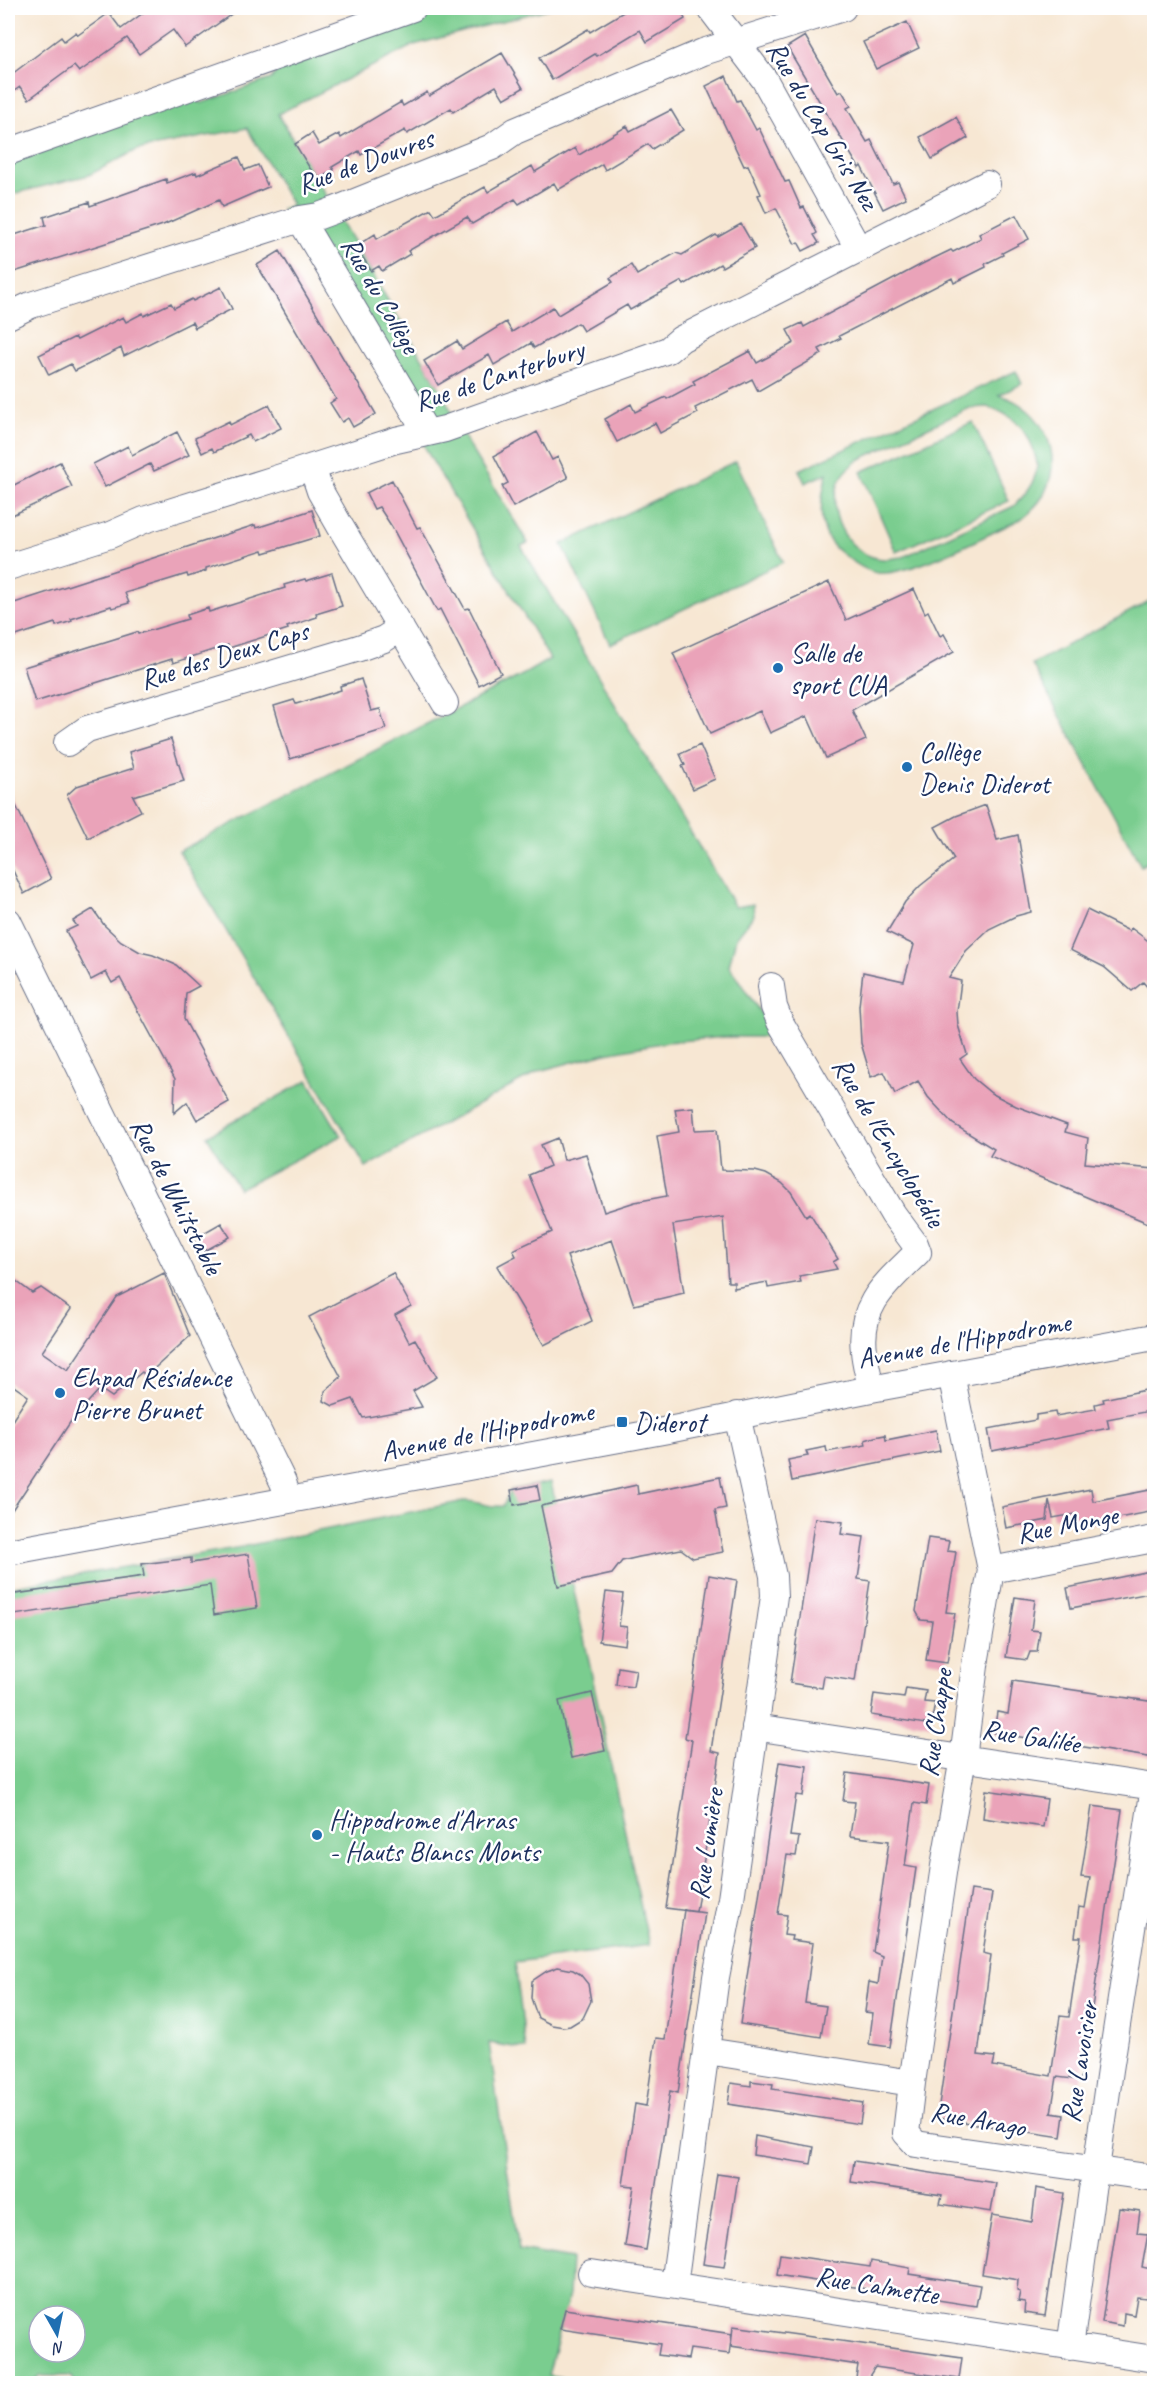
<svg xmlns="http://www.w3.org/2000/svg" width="1162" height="2391" font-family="Caveat,sans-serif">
  <rect width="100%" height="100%" fill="#fff"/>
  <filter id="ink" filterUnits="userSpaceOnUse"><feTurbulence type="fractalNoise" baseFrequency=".0167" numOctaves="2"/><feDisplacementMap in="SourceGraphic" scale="12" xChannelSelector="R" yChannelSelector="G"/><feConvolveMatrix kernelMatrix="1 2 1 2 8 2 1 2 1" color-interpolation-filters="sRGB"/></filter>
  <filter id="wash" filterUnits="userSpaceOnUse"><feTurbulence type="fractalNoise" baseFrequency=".008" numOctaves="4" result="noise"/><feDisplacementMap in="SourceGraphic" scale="24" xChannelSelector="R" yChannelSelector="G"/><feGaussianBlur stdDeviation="1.35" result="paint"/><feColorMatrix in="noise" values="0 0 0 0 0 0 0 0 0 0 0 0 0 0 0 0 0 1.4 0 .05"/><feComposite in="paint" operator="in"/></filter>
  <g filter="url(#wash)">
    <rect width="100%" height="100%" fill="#f7e7d3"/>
    <!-- green -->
    <path fill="#7acd8f" stroke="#4a7e76" stroke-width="1.5" fill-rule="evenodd" d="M440 8H551L414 45 278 114 438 385 469 446 528 543 521 546 735 907 753 904 754 915 736 938 729 966 777 1037H725L667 1042 606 1053 539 1071 366 1167 179 851 526 673 550 659 430 457 410 418 282 209 292 205 247 128 137 150 89 175 8 195V161L189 98 202 103 271 79 279 68 301 57Z
      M1016 371 1022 384 999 395C1043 407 1068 458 1041 499 1036 507 1028 513 1021 519 988 534 910 577 877 573 865 571 850 560 841 553 815 533 820 500 827 473L805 483 799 470ZM987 407C1009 413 1026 426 1033 449 1036 458 1039 465 1035 476 1031 488 1023 497 1014 506L903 557C897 557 891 559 885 559 850 558 826 517 838 485 841 475 850 467 858 460L970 408Z
      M973 422 1009 501 896 552 861 472Z
      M736 461 783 562 610 644 562 544Z
      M1151 600 1154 606V858L1141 866 1032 664Z
      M308 1080 341 1136 239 1189 207 1136Z
      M551 1482 649 1945 515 1962 526 2049 489 2043 519 2250 571 2259 569 2295 548 2376 594 2383 76 2384 70 2376H40L31 2383H8V1587L236 1548 464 1501C478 1500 485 1508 503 1506L511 1490ZM39 2316H75V2352H39Z"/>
    <g id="blocks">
      <!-- building -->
      <path fill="#eaa3b9" d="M150 8H240L185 47 173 30 139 54 127 38 79 72 74 66 29 99 20 87 8 95V77L61 37 64 41 76 32 78 35 109 13 121 29Z
        M630 8H679L685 19 647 42 640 30 597 56 595 54 552 80 539 58 588 29 590 32Z
        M907 22 919 48 876 69 863 42Z
        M805 36 838 93 842 91 851 106 847 108 867 142 871 140 893 184 898 182 906 198 883 209 861 166 859 168 787 47Z
        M502 53 523 88 504 99 496 86 453 112 451 108 407 134 405 130 361 155 359 151 332 167 334 170 317 180 295 144 312 133 319 145 339 134 341 138 401 102 403 106 427 92 429 96Z
        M726 76 737 101 740 100 756 130 759 128 785 182 789 181 801 208 804 207 817 233 814 235 819 243 803 251 798 242 795 244 776 208 766 213 758 195 761 194 748 165 744 166 706 86Z
        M671 110 683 130 652 149 648 144 605 170 602 164 558 190 554 183 519 204 515 199 472 224 467 217 408 251 410 254 382 271 379 266 371 271 356 246 375 234 377 239 431 209 435 215 485 187 488 192 532 166 535 172 575 148 579 155 627 126 630 131Z
        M956 117 968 138 932 159 920 137Z
        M239 157 245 170 258 165 268 187 222 207 219 200 163 225 8 274V256L14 254 8 237 46 225 44 217 89 202 90 206 166 179 167 183 196 172 197 175Z
        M1016 215 1029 239 1002 253 1003 255 985 264 986 267 954 283 952 278 839 336 841 338 819 349 822 354 758 391 752 379 695 408 698 413 660 433 655 423 617 442 605 419 631 404 635 412 666 397 667 399 695 384 693 381 750 351 757 363 794 343 787 330 802 323 804 327 924 263 951 250 953 252 981 238 979 234Z
        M741 224 755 248 722 267 720 264 684 285 682 281 630 310 627 305 583 331 578 323 534 348 531 343 494 365 489 355 438 385 424 361 457 341 462 349 506 322 512 332 553 307 558 315 613 282 610 278 631 265 637 275 676 253 682 255 716 235 718 237Z
        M280 251 376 414 353 427 348 418 342 422 330 403 336 399 257 265Z
        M221 287 232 309 195 328 192 322 124 356 121 348 75 371 71 364 49 375 39 355 75 337 77 340 123 317 126 322 143 313 144 316 171 303 174 308 192 299 193 301Z
        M269 405 281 428 253 442 249 435 214 452 212 448 202 453 195 438 229 421 230 425Z
        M177 432 189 455 154 471 150 464 105 487 93 464 128 446 132 455Z
        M537 432 552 460 558 457 568 478 513 507 502 486 508 483 494 456Z
        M60 462 72 487 8 517V488Z
        M392 480 417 528 420 527 465 609 469 608 501 673 479 685 440 609 437 611 392 527 379 507 374 509 366 493Z
        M312 510 320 536 264 553 263 550 206 568V571L188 577 187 574 125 593 129 603 112 608 111 606 71 619 72 621 56 626 55 623 13 637 8 620V605L255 525 256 528Z
        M332 573 342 606 316 614 317 617 287 627 288 629 229 648 228 645 173 663 172 659 35 702 24 667 137 632 138 634 188 619 187 615 208 608 209 612 285 588 284 585 305 579 306 581Z
        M829 582 846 620 914 589 925 613 928 611 940 636 944 634 954 652 852 710 866 740 826 758 807 716 770 733 760 711 710 734 673 653Z
        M361 679 371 711 380 709 386 729 290 759 274 706 294 700 296 704 341 690 340 686Z
        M171 739 184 781 133 796 141 811 88 838 67 795 77 786 134 768 129 752Z
        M700 745 715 779 693 789 682 766 685 765 680 754Z
        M8 789 51 879 24 894 8 860Z
        M986 805 997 840 1018 835 1031 912 1016 916 989 929 966 951 949 978 961 981 957 1012 958 1025 967 1054 960 1059 974 1079 991 1093 1016 1106 1067 1125 1065 1132 1088 1138 1085 1163 1155 1169V1226L990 1156 994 1149 953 1124 928 1097 918 1081 895 1094 884 1072 871 1077 861 1043 859 1006 863 972 904 981 914 945 887 932 905 902 920 886 954 859 935 827 956 816Z
        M93 909 104 925 121 941 140 952 153 955 176 965 199 986 186 993 184 1019 229 1102 197 1120 187 1102 174 1113 175 1079 120 978 112 983 106 972 91 980 66 931 77 926 73 921Z
        M1087 910 1129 931 1131 928 1155 946V996L1143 982 1132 991 1104 967 1070 950Z
        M693 1107 695 1130 717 1129 721 1170 755 1171 766 1174 782 1183 791 1192 806 1216 810 1213 838 1259 833 1262 837 1269 799 1276 801 1282 768 1288 767 1282 734 1288V1282H728L723 1217 673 1225 684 1293 634 1305 612 1240 567 1256 592 1321 544 1345 497 1266 516 1256 513 1250 552 1232 529 1175 550 1166 541 1145 558 1138 564 1160 586 1154 604 1212 635 1202 667 1196 657 1136 679 1132 675 1109Z
        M221 1223 230 1237 201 1253 193 1239Z
        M164 1273 190 1336 146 1376 142 1372 112 1397 100 1389 71 1421 8 1516V1427L28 1396 8 1382V1275L32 1293 41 1288 71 1309 42 1352 68 1370 117 1297Z
        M393 1273 411 1306 395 1315 409 1342 415 1339 437 1377 413 1391 422 1407 363 1418 353 1399 333 1406 324 1401 325 1391 341 1377 309 1317Z
        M1155 1388V1410L1107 1419 1109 1428 992 1451 988 1429 1036 1420V1415L1055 1412 1056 1416 1096 1409 1095 1404 1104 1402 1103 1399Z
        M936 1430 940 1451 792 1481 788 1460 808 1456 806 1451 826 1447 827 1452 866 1445 865 1440 875 1437 885 1435 886 1440Z
        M720 1477 726 1508 715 1510 723 1552 693 1558 681 1549 639 1557 622 1561 612 1574 558 1586 541 1506 637 1485 638 1494Z
        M537 1485 540 1500 514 1505 511 1490Z
        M1091 1489 1093 1501 1155 1489V1511L1077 1526 1075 1514 1053 1518 1049 1500 1047 1520 1006 1528 1002 1507Z
        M815 1518 843 1522 841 1534 864 1537 858 1579 870 1581 855 1681 824 1676 822 1688 790 1683Z
        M928 1538 949 1541 947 1551 956 1552 946 1612 955 1613 947 1663 926 1660 932 1621 921 1620 916 1611Z
        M248 1554 257 1608 214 1615 210 1585 8 1616V1595L144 1576 142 1564 191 1558V1563Z
        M1155 1570V1592L1071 1608 1067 1588Z
        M709 1575 737 1580 711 1751 720 1753 696 1912 666 1908 692 1740 685 1738Z
        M606 1592 623 1594 619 1626 627 1627 625 1645 599 1641Z
        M1015 1597 1035 1600 1031 1630 1040 1631 1037 1652H1030L1027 1660 1006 1657Z
        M618 1667 636 1670 633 1687 616 1685Z
        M1013 1681 1155 1702V1758L994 1733 997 1712 1008 1714Z
        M906 1688 926 1691 924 1702 935 1703 931 1725 871 1715 874 1694 904 1698Z
        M592 1693 605 1751 571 1758 559 1701Z
        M779 1762 807 1766 803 1796 796 1795 790 1836 799 1837 796 1856 787 1855 778 1914 787 1915 784 1935 792 1936 791 1940 813 1943 805 2003 826 2006 821 2037 740 2024Z
        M847 1773 929 1785 926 1805 914 1803 905 1866 916 1868 890 2047 869 2044 873 2013 865 2012 869 1982 878 1984 882 1956 873 1952 889 1841 850 1836 855 1802 843 1801Z
        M986 1790 1047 1799 1043 1827 983 1818Z
        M1092 1806 1122 1810 1081 2080 1057 2077 1051 2113 1064 2115 1061 2137 937 2118 971 1890 992 1893 983 1953 991 1955 978 2055 995 2057 993 2066 1051 2076 1060 2016 1069 2017 1081 1937H1075L1079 1907 1085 1908 1090 1878 1081 1877Z
        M684 1910 705 1913 678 2093 670 2091 646 2250 625 2246 634 2186 623 2185 635 2104 646 2106 656 2038 665 2039Z
        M558 1967 573 1970 580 1974 588 1984 591 2001 583 2018 570 2026 564 2027 552 2025 538 2018 531 1998 532 1981 547 1971Z
        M751 2081 773 2084 772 2089 863 2103 860 2124 728 2104 731 2083 751 2086Z
        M755 2136 814 2147 811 2164 753 2155Z
        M854 2161 996 2183 991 2212 940 2204 942 2195 851 2182Z
        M717 2174 738 2177 724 2267 703 2264Z
        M1036 2188 1064 2193 1045 2316 1024 2313 1025 2302 1018 2301 1020 2292 1017 2291 1018 2280 982 2274 992 2215 1032 2222Z
        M1119 2208 1140 2211 1137 2233 1148 2234 1142 2267 1151 2269 1147 2298 1137 2297 1134 2315 1124 2313 1123 2326 1102 2322Z
        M780 2254 870 2267 871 2261 910 2268 909 2274 980 2285 976 2306 777 2275Z
        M565 2309 732 2334 729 2354 690 2349 688 2359 658 2355 660 2344 560 2329Z
        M733 2326 962 2358 959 2379 875 2367 864 2384H855L858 2365 731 2346Z"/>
    </g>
  </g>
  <g filter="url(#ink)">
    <use href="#blocks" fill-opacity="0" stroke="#686f87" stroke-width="1.5"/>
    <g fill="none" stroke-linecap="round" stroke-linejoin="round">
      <defs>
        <path id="minor" d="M710 8 764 79 858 248
          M8 152 413 8
          M300 219 427 433
          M8 316 31 305 300 219 319 216 335 210 492 147 515 131 703 52 843 8
          M312 467 320 491 340 526 445 703
          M8 567 110 535 144 520 275 479 396 440 445 429 668 350 681 339 987 184
          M67 743 87 729 359 648 384 639 401 628
          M8 921 283 1482 289 1500
          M771 986 774 1007 780 1022 893 1214 915 1244 918 1252C888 1282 858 1304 864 1351 865 1364 869 1376 871 1389
          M8 1552 668 1430 871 1389 1154 1337
          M991 1570 1154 1539
          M755 1727 1154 1787
          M707 2051 912 2083 906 2133 916 2144 1154 2178
          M912 2083 944 1866 963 1758 976 1658 991 1570 951 1374
          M591 2273 1154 2359
          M674 2285 716 1977 731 1899 774 1596 773 1576 737 1415
          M1070 2347 1092 2190 1096 2169 1110 2070 1154 1787"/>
      </defs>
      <!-- minor casing -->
      <use href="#minor" stroke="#686f87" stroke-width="28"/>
      <!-- minor -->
      <use href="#minor" stroke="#fff" stroke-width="26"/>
    </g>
  </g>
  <!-- markers -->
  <g fill="#1f6fb2" stroke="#fff" stroke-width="2">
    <circle cx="778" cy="668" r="6"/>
    <circle cx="907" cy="767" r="6"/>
    <circle cx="60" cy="1393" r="6"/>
    <rect x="616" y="1416" width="12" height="12" rx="3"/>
    <circle cx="317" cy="1835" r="6"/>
  </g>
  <g text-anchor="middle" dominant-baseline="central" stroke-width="5" stroke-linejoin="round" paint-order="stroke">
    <!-- street labels -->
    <g font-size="28" fill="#1b2f5e" stroke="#fff">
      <text transform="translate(823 125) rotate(59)">Rue du Cap Gris Nez</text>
      <text transform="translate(365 161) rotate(-20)">Rue de Douvres</text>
      <text transform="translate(381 295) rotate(60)">Rue du Collège</text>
      <text transform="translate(499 375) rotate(-18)">Rue de Canterbury</text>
      <text transform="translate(224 655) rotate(-17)">Rue des Deux Caps</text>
      <text transform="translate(889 1142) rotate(59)">Rue de l'Encyclopédie</text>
      <text transform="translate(177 1196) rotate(63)">Rue de Whitstable</text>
      <text transform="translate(964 1340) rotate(-10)">Avenue de l'Hippodrome</text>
      <text transform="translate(487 1431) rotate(-11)">Avenue de l'Hippodrome</text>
      <text transform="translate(1067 1524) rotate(-11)">Rue Monge</text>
      <text transform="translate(935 1723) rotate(-82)">Rue Chappe</text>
      <text transform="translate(1031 1736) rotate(9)">Rue Galilée</text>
      <text transform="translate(706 1844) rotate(-82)">Rue Lumière</text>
      <text transform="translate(1079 2062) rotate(-81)">Rue Lavoisier</text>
      <text transform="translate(978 2119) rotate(10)">Rue Arago</text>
      <text transform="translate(877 2285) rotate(9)">Rue Calmette</text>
    </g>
    <!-- poi labels -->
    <g font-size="28" fill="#1b2f5e" stroke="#fff" text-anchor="start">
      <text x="790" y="652">Salle de<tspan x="790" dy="32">sport CUA</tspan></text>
      <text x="919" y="751">Collège<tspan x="919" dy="32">Denis Diderot</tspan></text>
      <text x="72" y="1377">Ehpad Résidence<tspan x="72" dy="32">Pierre Brunet</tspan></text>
      <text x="634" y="1422">Diderot</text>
      <text x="329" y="1819">Hippodrome d'Arras<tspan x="329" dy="32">- Hauts Blancs Monts</tspan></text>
    </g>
  </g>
  <!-- margin -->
  <rect width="1162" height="2391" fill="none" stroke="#fff" stroke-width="30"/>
  <!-- north arrow -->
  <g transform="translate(57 2334) rotate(171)"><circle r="28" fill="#ffffff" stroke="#a4acbf" stroke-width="1.5"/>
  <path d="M0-4.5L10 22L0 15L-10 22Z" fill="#1f6fb2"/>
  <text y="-9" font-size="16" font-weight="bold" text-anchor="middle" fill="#1b2f5e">N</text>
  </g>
</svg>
